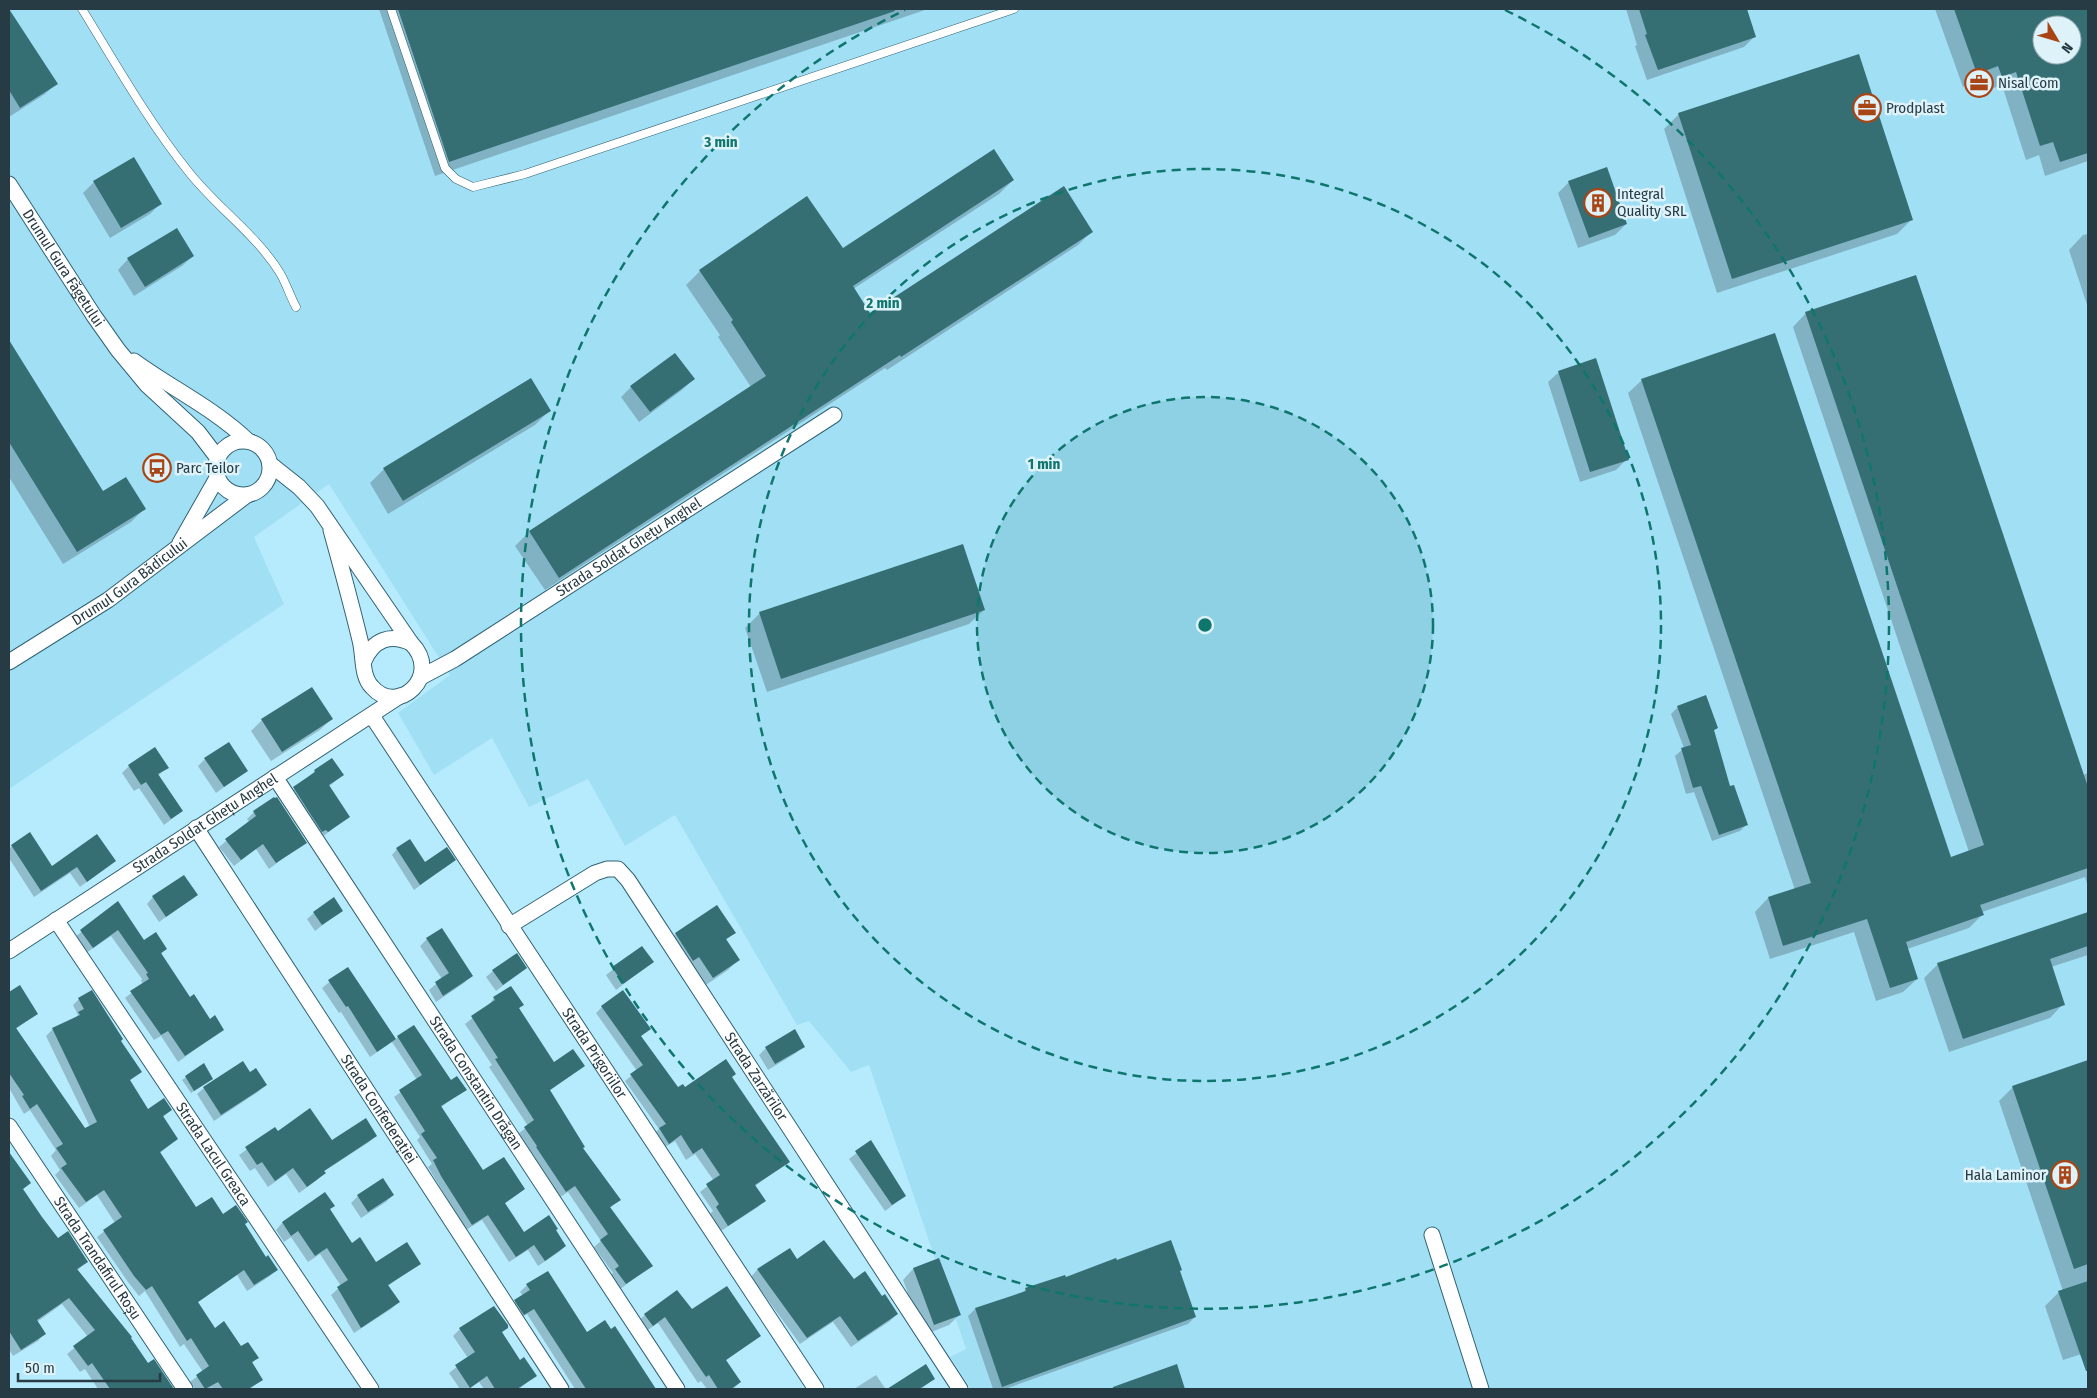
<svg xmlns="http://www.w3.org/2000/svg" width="2097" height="1398" font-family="'Fira Sans Condensed',sans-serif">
  <rect width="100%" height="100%" fill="#b6ebfe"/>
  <!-- built -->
  <path fill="#a1dff5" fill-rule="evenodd" d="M9 9H2088V1389H971L950 1357 966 1349 869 1065 851 1072 809 1021 797 1025 675 815 625 846 588 779 529 807 492 738 434 775 398 713 450 675 329 484 254 537 284 604 9 789ZM2042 25H2072V55H2042Z"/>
  <!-- shadow -->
  <path fill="#0003" fill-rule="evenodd" d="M379 9H928L435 176Z
    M1626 9H1696L1698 18 1725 9H1745L1755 36 1744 47 1647 80 1635 46 1637 45Z
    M1935 9H2088V161L2045 176 2039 155 2026 160 2002 85 1988 90 1984 80 1963 87ZM2042 25H2072V55H2042Z
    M12 14 56 84 45 94 9 117V16Z
    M1679 114 1911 220 1897 234 1717 293 1664 129Z
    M1013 180 999 194 853 289 870 315 1092 231 1078 245 887 370 885 368 545 590 515 546 529 532 751 387 718 337 720 335 686 285 700 271 843 250Z
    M94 182 161 203 150 214 110 238 83 193Z
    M1569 182 1626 224 1615 235 1578 248 1558 193Z
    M2088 234V308L2069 250 2083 235Z
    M193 256 182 266 134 296 118 270 128 259Z
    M1806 313 2083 775 2088 773V887L2085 877 1982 912V915L1969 928 1907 949 1917 979 1903 992 1876 1001 1854 932 1770 959 1755 912 1768 898 1795 890 1628 393 1642 380 1950 858 1969 852 1793 327Z
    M15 352 103 493 144 509 131 522 63 564 9 477V356Z
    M1559 372 1627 459 1616 470 1580 482 1548 382Z
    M693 379 682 390 639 422 621 397 631 387Z
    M549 411 535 425 388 514 370 483 384 469Z
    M984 610 969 624 767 692 745 628 760 613Z
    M1678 707 1717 728 1713 731 1729 788 1747 824 1740 831 1712 841 1694 792 1686 794 1675 756 1684 748 1671 714Z
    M331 719 320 730 271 761 251 731 262 720Z
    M205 759 246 771 216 793 198 766Z
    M129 766 167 767 158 776 182 811 164 825 139 788 134 791 122 773Z
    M315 771 343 775 328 787 348 817 321 838 287 795Z
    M274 798 305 842 269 869 256 849 234 866 219 847 249 822 247 819 254 812Z
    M12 846 52 868 114 861 80 887 70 873 34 897 9 858V849Z
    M397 849 425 864 454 860 414 890 392 855Z
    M196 895 159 922 147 904 153 897Z
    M118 903 144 942 166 949 160 955 189 999 210 1020 223 1029 178 1062 161 1036 154 1040 125 998 143 984 141 981 142 979 111 936 86 953 75 937Z
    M342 910 315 931 307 919 314 913Z
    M2088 913V955L2051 967 2063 1004 2050 1018 1949 1052 1924 978 1938 964Z
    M734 933 725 941 738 960 728 970 703 987 666 943 676 934Z
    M427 939 471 976 464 983 436 1002 429 990 442 979 420 946Z
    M642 947 652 962 616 990 606 975Z
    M347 968 395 1040 398 1037 450 1082 465 1089 440 1108 482 1172 524 1189 504 1204 523 1234 565 1246 559 1252 538 1266 528 1250 509 1262 482 1220 466 1230 428 1167 432 1164 417 1140 420 1137 394 1097 417 1080 392 1042 370 1057 341 1012 339 1013 322 988Z
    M526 968 496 991 486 977 493 971Z
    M26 996 37 1013 16 1029 85 1130 90 1127 46 1036 53 1029 73 1019 78 1015 73 1005 79 999 120 1041 141 1071 129 1081 148 1111 171 1110 162 1118 177 1139 160 1153 196 1209 223 1216 244 1224 266 1258 276 1270 270 1276 247 1291 237 1275 197 1303 214 1329 257 1358 251 1364 261 1380 250 1389H213L212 1387 208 1389H195L190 1382 203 1372 184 1344 180 1347 145 1291 139 1296 128 1282 97 1237 115 1223 97 1195 79 1208 55 1175 60 1170 51 1156 56 1150 30 1110 24 1114 9 1088V1007Z
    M494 998 522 1005 518 1009 554 1064 583 1066 549 1091 582 1149 619 1200 610 1208 651 1266 619 1290 609 1276 613 1273 594 1247 601 1241 568 1192 559 1198 518 1134 528 1126 489 1067 492 1065 465 1024 488 1006Z
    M602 1007 649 1029 640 1037 678 1089 731 1077 789 1161 755 1186 764 1201 758 1207 721 1231 710 1214 713 1211 700 1192 714 1181 695 1154 686 1160 675 1141 662 1149 653 1135 659 1129 625 1081 637 1071 596 1013Z
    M803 1046 796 1053 768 1070 759 1055 766 1048Z
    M2088 1061V1352L2063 1360 2045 1306 2059 1292 2063 1291 1999 1101 2013 1087Z
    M203 1065 212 1079 191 1093 182 1080Z
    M250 1073 265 1085 258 1092 214 1121 197 1094 205 1087Z
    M275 1129 277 1132 332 1142 376 1135 369 1142 323 1172 317 1180 299 1193 286 1174 268 1187 255 1168 250 1171 239 1155Z
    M871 1142 905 1196 885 1211 849 1159Z
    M9 1153 29 1183 22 1190 57 1240 87 1261 77 1271 130 1338 147 1365 170 1385 166 1389H98L85 1369 80 1372 67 1354 88 1337 62 1304 37 1322 44 1334 38 1341 13 1356 9 1349Z
    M383 1180 393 1195 386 1202 361 1218 351 1203 358 1196Z
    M325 1194 333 1206 329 1210 352 1245 376 1264 419 1263 388 1286 398 1302 391 1309 354 1333 331 1295 341 1286 320 1254 308 1262 291 1237 284 1242 276 1230 282 1223Z
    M789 1249 796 1261 854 1281 882 1298 897 1314 890 1321 851 1347 833 1322 800 1344 751 1277 757 1270Z
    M939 1260 959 1315 949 1325 924 1335 903 1280 913 1269Z
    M1181 1270 1179 1272 1195 1317 1188 1324 1005 1389H993L968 1316 975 1309 1021 1294 1026 1289 1065 1278Z
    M547 1273 586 1333 610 1330 614 1328 654 1389H575L527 1314 517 1320 508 1307 523 1296 520 1292 527 1285Z
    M692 1311 759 1336 725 1361 740 1382 733 1389H707L701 1381 698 1383 658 1323 645 1332 638 1321 645 1315Z
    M507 1327 501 1333 519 1362 535 1376 519 1389H484L479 1382 469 1389H460L449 1373 468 1358 453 1336 460 1329Z
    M1176 1366 1184 1389H1109Z
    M876 1375 885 1388 884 1389H854Z
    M934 1379 921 1389H890L892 1387Z"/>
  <!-- building -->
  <path fill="#366f73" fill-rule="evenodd" d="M9 9 58 84 20 108 9 90Z
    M398 9H894L895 11 449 162Z
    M1639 9H1747L1756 37 1658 70 1645 35 1647 34Z
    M1954 9H2088V153L2060 162 2053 142 2040 146 2016 72 2002 77 1998 66 1977 74ZM2042 25H2072V55H2042Z
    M1859 54 1913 220 1732 279 1678 113Z
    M994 149 1014 180 853 286 870 313 1064 186 1093 232 901 357 900 355 559 578 529 531 766 376 731 322 733 320 699 270 807 196 843 248Z
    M134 157 162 204 121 228 93 181Z
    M1607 167 1627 224 1589 238 1568 181Z
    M177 228 194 256 145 287 127 258Z
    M1916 275 2088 787V868L1980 905 1984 915 1906 942 1918 979 1890 988 1867 919 1783 946 1768 897 1811 883 1641 379 1775 333 1951 857 1984 845 1805 312Z
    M9 340 103 491 126 477 146 509 77 552 9 442Z
    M675 353 695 379 650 412 630 386Z
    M1596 358 1629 460 1590 472 1558 371Z
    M531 378 551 411 403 501 383 468Z
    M963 544 985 610 781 679 759 612Z
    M312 687 333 719 282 752 261 719Z
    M1706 695 1718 728 1714 730 1730 786 1734 785 1748 825 1719 835 1701 786 1693 788 1681 748 1691 745 1677 706Z
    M229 742 248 771 224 787 204 758Z
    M155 747 169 768 158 774 183 811 171 819 146 782 141 785 128 765Z
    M332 758 344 775 329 785 350 817 328 832 326 830 322 832 293 787 315 772 314 770Z
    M274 797 275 798 277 797 307 843 276 863 263 844 241 860 225 839 256 816 253 811Z
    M30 832 52 866 97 834 116 861 87 882 77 867 41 891 11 845Z
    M410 839 425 862 447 847 456 860 420 885 396 848Z
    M184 875 198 895 166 917 152 896Z
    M334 897 343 911 322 925 313 912Z
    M118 901 144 940 156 932 167 949 161 953 190 997 194 994 210 1019 215 1015 224 1030 185 1056 168 1031 161 1035 130 991 149 979 146 974 148 973 118 930 93 948 80 930Z
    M717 905 736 933 726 939 740 960 713 978 699 957 693 961 675 933Z
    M2088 912V946L2050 959 2065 1005 1963 1039 1937 963Z
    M442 928 473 976 443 996 435 982 449 973 426 938Z
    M642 946 654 962 623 984 612 967Z
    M517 953 527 968 503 985 492 970Z
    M348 967 396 1039 377 1052 348 1006 346 1007 328 980Z
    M20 985 38 1014 16 1028 85 1128 97 1122 52 1028 80 1015 78 1012 84 1009 78 998 92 990 123 1039 121 1041 142 1072 130 1080 148 1109 164 1098 172 1110 163 1116 178 1139 160 1152 196 1207 212 1197 223 1214 236 1205 248 1222 245 1224 266 1257 268 1255 278 1270 254 1285 244 1270 198 1302 215 1328 224 1321 241 1346 248 1342 259 1358 252 1362 263 1380 248 1389H223L218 1382 205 1389 196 1375 209 1366 191 1338 187 1341 152 1286 146 1290 134 1276 103 1230 122 1217 104 1190 86 1202 61 1168 67 1164 56 1148 63 1144 37 1104 30 1109 22 1096 24 1095 9 1073V992Z
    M511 986 524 1005 519 1008 554 1062 573 1049 585 1066 550 1090 585 1147 583 1148 621 1200 610 1207 653 1266 626 1284 615 1269 619 1266 600 1240 608 1234 575 1186 566 1192 536 1147 537 1146 524 1127 534 1120 495 1059 498 1058 471 1016 495 1000 493 997Z
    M623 990 651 1029 641 1036 678 1087 683 1084 685 1087 726 1059 736 1074 732 1077 790 1162 755 1185 766 1201 728 1226 716 1207 719 1204 706 1184 720 1175 702 1148 693 1154 681 1135 669 1144 659 1128 666 1124 630 1074 643 1065 601 1006Z
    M414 1025 451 1080 457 1076 467 1090 441 1106 483 1170 504 1157 525 1189 505 1203 524 1232 549 1215 558 1229 556 1230 566 1246 545 1261 534 1245 516 1257 488 1215 472 1225 441 1176 433 1160 437 1158 421 1134 425 1131 399 1090 422 1075 397 1036Z
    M795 1029 805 1047 775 1064 765 1047Z
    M2088 1060V1264L2074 1269 2012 1086Z
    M243 1061 250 1072 256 1068 267 1085 221 1115 203 1087Z
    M204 1063 213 1079 194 1091 185 1076Z
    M310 1108 332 1140 366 1118 377 1136 324 1171 326 1173 307 1187 293 1168 275 1181 262 1162 257 1165 245 1147 275 1127 278 1131Z
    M871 1140 906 1196 892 1205 855 1151Z
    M9 1152 31 1183 23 1189 42 1217 58 1238 68 1231 88 1262 77 1269 132 1337 131 1338 148 1363 154 1359 174 1389H110L92 1363 88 1366 73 1346 95 1330 69 1298 37 1320 46 1334 21 1350 9 1331Z
    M383 1178 394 1195 368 1212 357 1195Z
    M325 1192 335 1206 330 1209 352 1243 360 1237 376 1262 407 1242 421 1264 388 1285 400 1302 361 1328 337 1287 348 1280 327 1248 315 1256 298 1231 291 1236 282 1222Z
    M824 1240 854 1279 865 1271 882 1296 885 1294 898 1314 858 1341 840 1316 807 1338 757 1269 790 1248 797 1259Z
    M1171 1240 1182 1270 1180 1271 1196 1317 1002 1387 975 1308 1026 1291 1025 1288 1065 1275 1066 1277 1116 1258 1117 1260Z
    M939 1258 961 1315 934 1325 913 1268Z
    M548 1271 587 1332 605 1320 611 1329 615 1326 656 1389H586L534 1309 524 1315 514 1300 530 1290 526 1284Z
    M2088 1281V1371H2086L2058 1291Z
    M727 1286 761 1336 726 1360 741 1382 731 1389H718L709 1375 706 1377 665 1317 653 1326 644 1314 677 1290 692 1309Z
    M494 1306 508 1325V1328L502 1332 520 1360 524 1357 537 1376 517 1389H495L487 1376 470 1388 455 1365 475 1352 459 1328Z
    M926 1364 935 1379 919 1389H887Z
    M1177 1364 1185 1389H1113V1387Z"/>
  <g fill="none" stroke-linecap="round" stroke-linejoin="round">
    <defs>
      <path id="lane" d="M82 9C116 64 148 121 188 171 216 207 256 234 280 273 286 283 290 296 296 307
        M391 9 445 168 456 179 473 187 525 174 1014 9"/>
      <g id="street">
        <path id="s1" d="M9 184 94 316 118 350 147 385 198 432 217 457"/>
        <path d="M134 361C171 388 215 409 248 441"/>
        <circle cx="243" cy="468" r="27"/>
        <path d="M270 464 299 487 317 506 411 643C443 675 398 717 372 687 361 676 364 655 360 640 351 603 341 566 331 530"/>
        <path d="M180 543 217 478"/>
        <path d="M364 661C373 640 390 633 411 643"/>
        <path id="s2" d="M9 662 108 600 247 495"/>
        <path id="s3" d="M421 677 455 659 834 415"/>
        <path id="s4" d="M372 716 816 1389"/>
        <path id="s5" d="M275 777 677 1389"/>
        <path id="s6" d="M196 828 561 1389"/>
        <path id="s7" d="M56 920 371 1389"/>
        <path id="s8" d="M509 926 595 873 607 869H618L628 880 960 1389"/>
        <path id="s9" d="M9 951 400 696"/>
        <path id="s10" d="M9 1126 185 1389"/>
        <path d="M1432 1235 1481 1389"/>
      </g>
    </defs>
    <!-- lane casing -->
    <use href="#lane" stroke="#316374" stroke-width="9"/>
    <!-- street casing -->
    <use href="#street" stroke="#316374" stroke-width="17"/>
    <!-- lane -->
    <use href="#lane" stroke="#fff" stroke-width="8"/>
    <!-- street -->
    <use href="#street" stroke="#fff" stroke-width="15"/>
  </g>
  <!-- distance rings -->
  <circle cx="1205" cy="625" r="228" fill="#0f766e" fill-opacity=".12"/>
  <g fill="none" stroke="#0f766e" stroke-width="2.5" stroke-dasharray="9 6">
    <circle cx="1205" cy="625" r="228"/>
    <circle cx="1205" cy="625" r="456"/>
    <path d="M1505 10A684 684 0 1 1 905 10"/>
  </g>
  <!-- icons -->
  <defs>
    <symbol id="office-ring" viewBox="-11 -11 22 22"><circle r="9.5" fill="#def2fa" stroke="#a94515" stroke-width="1.5"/><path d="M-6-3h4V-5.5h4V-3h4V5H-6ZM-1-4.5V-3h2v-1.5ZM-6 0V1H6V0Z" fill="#a94515"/></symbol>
    <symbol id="building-ring" viewBox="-11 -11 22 22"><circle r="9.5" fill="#def2fa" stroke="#a94515" stroke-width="1.5"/><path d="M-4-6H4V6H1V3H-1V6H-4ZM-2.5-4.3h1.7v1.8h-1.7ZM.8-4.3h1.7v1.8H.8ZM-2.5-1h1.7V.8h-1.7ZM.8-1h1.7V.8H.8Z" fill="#a94515"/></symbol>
    <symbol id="bus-ring" viewBox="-11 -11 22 22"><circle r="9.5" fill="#def2fa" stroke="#a94515" stroke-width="1.5"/><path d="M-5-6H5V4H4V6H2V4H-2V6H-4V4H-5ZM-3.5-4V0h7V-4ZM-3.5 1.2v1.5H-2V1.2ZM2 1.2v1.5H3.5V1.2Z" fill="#a94515"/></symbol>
  </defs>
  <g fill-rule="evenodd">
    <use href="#office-ring" x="1963" y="67" width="32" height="32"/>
    <use href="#office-ring" x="1851" y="92" width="32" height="32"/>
    <use href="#building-ring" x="1582" y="187" width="32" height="32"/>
    <use href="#bus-ring" x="141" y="452" width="32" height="32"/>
    <use href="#building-ring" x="2049" y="1159" width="32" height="32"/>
  </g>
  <g text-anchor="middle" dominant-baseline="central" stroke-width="5" stroke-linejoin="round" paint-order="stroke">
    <!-- poi labels -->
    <g font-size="15" fill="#263b43" stroke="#def2fa" text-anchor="start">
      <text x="1998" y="83">Nisal Com</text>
      <text x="1886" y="108">Prodplast</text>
      <text x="1617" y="194">Integral<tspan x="1617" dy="17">Quality SRL</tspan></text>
      <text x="176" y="468">Parc Teilor</text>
      <text x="2046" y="1175" text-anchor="end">Hala Laminor</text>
    </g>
    <!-- street labels -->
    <g font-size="15" fill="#263b43" stroke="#def2fa">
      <text stroke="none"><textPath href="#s1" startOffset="100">Drumul Gura Făgetului</textPath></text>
      <text stroke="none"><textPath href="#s3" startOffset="245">Strada Soldat Ghețu Anghel</textPath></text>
      <text stroke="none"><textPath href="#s2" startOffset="145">Drumul Gura Bădicului</textPath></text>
      <text stroke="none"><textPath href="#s9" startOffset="234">Strada Soldat Ghețu Anghel</textPath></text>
      <text stroke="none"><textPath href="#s4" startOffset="404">Strada Prigoriilor</textPath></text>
      <text stroke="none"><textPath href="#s8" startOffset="374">Strada Zarzărilor</textPath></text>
      <text stroke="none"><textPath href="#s5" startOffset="366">Strada Constantin Drăgan</textPath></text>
      <text stroke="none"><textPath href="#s6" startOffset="335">Strada Confederației</textPath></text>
      <text stroke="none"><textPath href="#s7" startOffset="282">Strada Lacul Greaca</textPath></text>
      <text stroke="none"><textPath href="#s10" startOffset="159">Strada Trandafirul Roșu</textPath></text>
    </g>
  </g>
  <circle cx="1205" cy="625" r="8" fill="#0f766e" stroke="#def2fa" stroke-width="2.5"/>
  <g font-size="15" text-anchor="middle" font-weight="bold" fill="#0f766e" stroke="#def2fa" stroke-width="5" stroke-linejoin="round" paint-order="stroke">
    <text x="721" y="147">3 min</text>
    <text x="883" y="308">2 min</text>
    <text x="1044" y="469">1 min</text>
  </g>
  <!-- border -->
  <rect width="2097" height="1398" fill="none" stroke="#263b43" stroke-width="20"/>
  <!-- north arrow -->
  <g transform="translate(2057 40) rotate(128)"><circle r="24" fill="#def2fa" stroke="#94a9b1"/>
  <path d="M0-4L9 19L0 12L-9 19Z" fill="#a94515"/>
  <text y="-8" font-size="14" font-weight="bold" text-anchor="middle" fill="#263b43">N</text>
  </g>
  <!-- scale -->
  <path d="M18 1373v8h142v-8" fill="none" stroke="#263b43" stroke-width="2.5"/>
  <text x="25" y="1373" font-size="15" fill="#263b43" stroke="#def2fa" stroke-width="4" paint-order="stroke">50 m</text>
</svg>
